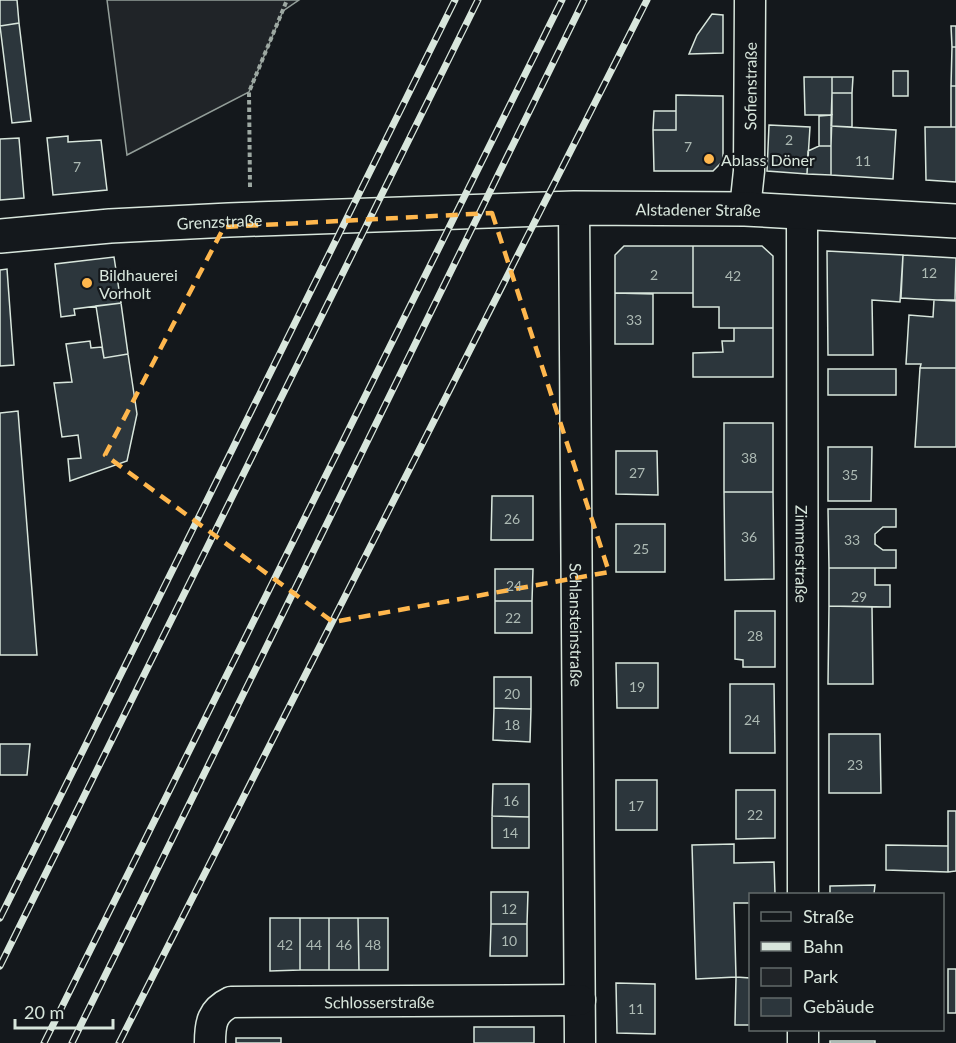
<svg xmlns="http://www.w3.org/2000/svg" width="956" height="1043" font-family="Lato,sans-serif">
  <rect width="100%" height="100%" fill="#14181c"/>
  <!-- green -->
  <path fill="#202428" stroke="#939e99" stroke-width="1.5" d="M107 0H299L283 11 249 92 127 155Z"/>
  <!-- building -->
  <path fill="#2c363c" stroke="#d8e6dc" stroke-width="1.5" d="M0 0H17L19 23 0 26Z
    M712 14 723 15V53L689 54 697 35Z
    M19 23 31 121 12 123 0 26Z
    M951 26H956V47H952Z
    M952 47H956V86H951Z
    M893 71H908V96H893Z
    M804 77H832V115H805Z
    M832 77H853L852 93H832Z
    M951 86H956V127H951Z
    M832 93H852V127L831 126Z
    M676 95 723 96V161L713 171H654L653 130H676Z
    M654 111H676V130H653Z
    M832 115 831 146H819V116Z
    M769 125 810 127 807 174 767 171Z
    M831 126 896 130 893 179 831 175Z
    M925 127H956V182L926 180Z
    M68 136V142L101 140 107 190 53 195 47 138Z
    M19 138 24 198 0 200V139Z
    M819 146H831V175L807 174 808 151Z
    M624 246H693V293H615V255Z
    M693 246H762L773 256V328H719V307H693Z
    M827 251 903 255 900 302 872 300 873 355H828Z
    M903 255 956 258 955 301 901 298Z
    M114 257 121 303 74 309 75 315 61 317 55 264Z
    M7 269 14 365 0 366V270Z
    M615 293 653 294V344H615Z
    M934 300H956V368H920L921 364H906L909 315 933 317Z
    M121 303 128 354 104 358 96 306Z
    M734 328H773V377H693V353L723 352 722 341H734Z
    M90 341 91 348 102 347 104 358 128 354 137 414 127 461 70 481 68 459 81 458 78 435 62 437 54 383 72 382 66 344Z
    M920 368H956V447H915Z
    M828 369H896V395H828Z
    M18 411 37 655H0V413Z
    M724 423H773V492H724Z
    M828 447H872L871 501H828Z
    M616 451H657L658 495 616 494Z
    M724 492H773L774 579 725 580Z
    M492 496H533V540H491Z
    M828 509H896V527H883L875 534V544L883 550H896V568H829Z
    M616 524H665V572H616Z
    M829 568H875V585H890V607L829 606Z
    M495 569H533L532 601H495Z
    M495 601H532V633H495Z
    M829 606 872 607 873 684H828Z
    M735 611H775V667H743V660L735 659Z
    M616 663H658V708H617Z
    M494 677H531V709L494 708Z
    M730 684H774L775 753H730Z
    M494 708 531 709 530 742 493 740Z
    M829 734H880L881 793H829Z
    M0 744H30L27 775H0Z
    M616 780H657V830H616Z
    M493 784H529V817L492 816Z
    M736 790H775V838L736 839Z
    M948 811H956V871L948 872Z
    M492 816 529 817V848H492Z
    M734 844V863L774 862 775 894H750V903H734L736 977 696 979 692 845Z
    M886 845 948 846V872L886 870Z
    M875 885 874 894H830V886Z
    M491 892H528L527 924H491Z
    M270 918H300V970L270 971Z
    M300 918H329V970H300Z
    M329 918H358L359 970H329Z
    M358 918H388V970H359Z
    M491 924H527V956H490Z
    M948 969H956V1013H948Z
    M736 977 750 978V1025H735Z
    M616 983 655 984V1034L617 1033Z
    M474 1027H534V1043H474Z
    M236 1038H281V1043H236Z
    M830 1041H875V1043H830Z"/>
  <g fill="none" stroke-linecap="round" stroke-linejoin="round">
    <defs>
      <g id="street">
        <path id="s1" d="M574 208 580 1043"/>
        <path id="s2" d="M745 209 749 171 750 0"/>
        <path id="s3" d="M802 212 803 894"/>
        <path d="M803 1030V1043"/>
        <path id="s4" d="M210 1043C210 1023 212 1011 231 1002L580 1000"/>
      </g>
      <g id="secondary">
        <path id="s5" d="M0 236 110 226 229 220 574 208 745 209 956 221"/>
      </g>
    </defs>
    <!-- street casing -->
    <use href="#street" stroke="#d8e6dc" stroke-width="33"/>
    <!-- secondary casing -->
    <use href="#secondary" stroke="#d8e6dc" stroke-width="36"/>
    <!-- path -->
    <path stroke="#9da8a2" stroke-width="4" stroke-dasharray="4.5 3" stroke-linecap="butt" d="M250 187 249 92 287 0"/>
    <!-- street -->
    <use href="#street" stroke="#14181c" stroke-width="30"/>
    <!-- secondary -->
    <use href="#secondary" stroke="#14181c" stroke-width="33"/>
    <defs>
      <path id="rail" d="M0 918 455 0
        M0 966 478 0
        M44 1043 562 0
        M72 1043 584 0
        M119 1043 647 0"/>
    </defs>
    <!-- rail casing -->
    <use href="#rail" stroke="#d8e6dc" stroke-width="7"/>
    <!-- rail -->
    <use href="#rail" stroke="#14181c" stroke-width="4.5" stroke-dasharray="14" stroke-linecap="butt"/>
  </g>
  <!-- marked area -->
  <path fill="none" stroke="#ffb74d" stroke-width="4.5" stroke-dasharray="12 8" stroke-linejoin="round" d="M492 213 609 572 333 622 105 455 224 227Z"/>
  <!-- markers -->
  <g fill="#ffb74d" stroke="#14181c" stroke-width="2">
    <circle cx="709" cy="159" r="6"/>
    <circle cx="87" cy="283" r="6"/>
  </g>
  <g text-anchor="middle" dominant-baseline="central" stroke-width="4.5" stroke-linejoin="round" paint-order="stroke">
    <!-- number labels -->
    <g font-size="14" fill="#adbab4">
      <text x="789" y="139">2</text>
      <text x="688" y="146">7</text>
      <text x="863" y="160">11</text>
      <text x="77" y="166">7</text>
      <text x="929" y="272">12</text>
      <text x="654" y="274">2</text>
      <text x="733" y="275">42</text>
      <text x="634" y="319">33</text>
      <text x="749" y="457">38</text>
      <text x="637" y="472">27</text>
      <text x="850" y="474">35</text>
      <text x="512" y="518">26</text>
      <text x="749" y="536">36</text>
      <text x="852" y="539">33</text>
      <text x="641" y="548">25</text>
      <text x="514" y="585">24</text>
      <text x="859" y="596">29</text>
      <text x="513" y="617">22</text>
      <text x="755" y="635">28</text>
      <text x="637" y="686">19</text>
      <text x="512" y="693">20</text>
      <text x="752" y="719">24</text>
      <text x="512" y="724">18</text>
      <text x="855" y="764">23</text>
      <text x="511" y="800">16</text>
      <text x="636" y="805">17</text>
      <text x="755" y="814">22</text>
      <text x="510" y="832">14</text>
      <text x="509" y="908">12</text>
      <text x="509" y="940">10</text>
      <text x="285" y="944">42</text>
      <text x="314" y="944">44</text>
      <text x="344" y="944">46</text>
      <text x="373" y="944">48</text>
      <text x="636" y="1008">11</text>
    </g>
    <!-- street labels -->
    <g font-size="16" fill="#d8e6dc" stroke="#14181c">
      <text stroke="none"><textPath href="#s2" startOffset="123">Sofienstraße</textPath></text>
      <text stroke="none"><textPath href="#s5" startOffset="699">Alstadener Straße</textPath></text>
      <text stroke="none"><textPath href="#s5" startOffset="220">Grenzstraße</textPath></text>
      <text stroke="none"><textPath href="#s3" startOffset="342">Zimmerstraße</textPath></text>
      <text stroke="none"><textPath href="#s1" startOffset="417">Schlansteinstraße</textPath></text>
      <text stroke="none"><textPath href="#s4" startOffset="198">Schlosserstraße</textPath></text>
    </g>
    <!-- poi labels -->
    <g font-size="16" fill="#d8e6dc" stroke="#14181c" text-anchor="start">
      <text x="721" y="159">Ablass Döner</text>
      <text x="99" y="274">Bildhauerei<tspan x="99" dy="18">Vorholt</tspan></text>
    </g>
  </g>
  <!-- legend -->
  <rect x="749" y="893" width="195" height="138" fill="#14181c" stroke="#626a69" stroke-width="1.5"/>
  <rect x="761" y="912" width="30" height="9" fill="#14181c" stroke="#626a69" stroke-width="1.5"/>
  <text x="803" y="923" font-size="18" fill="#d8e6dc">Straße</text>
  <rect x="761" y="942" width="30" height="9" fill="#d8e6dc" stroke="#626a69" stroke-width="1.5"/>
  <text x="803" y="953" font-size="18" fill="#d8e6dc">Bahn</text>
  <rect x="761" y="968" width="30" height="18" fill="#202428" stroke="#626a69" stroke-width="1.5"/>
  <text x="803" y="983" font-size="18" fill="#d8e6dc">Park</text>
  <rect x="761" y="998" width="30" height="18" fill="#2c363c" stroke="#626a69" stroke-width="1.5"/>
  <text x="803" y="1013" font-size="18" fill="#d8e6dc">Gebäude</text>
  <!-- scale -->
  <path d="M15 1019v9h98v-9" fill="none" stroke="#d8e6dc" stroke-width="3"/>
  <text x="24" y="1019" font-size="18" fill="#d8e6dc" stroke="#14181c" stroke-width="4.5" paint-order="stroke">20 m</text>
</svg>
